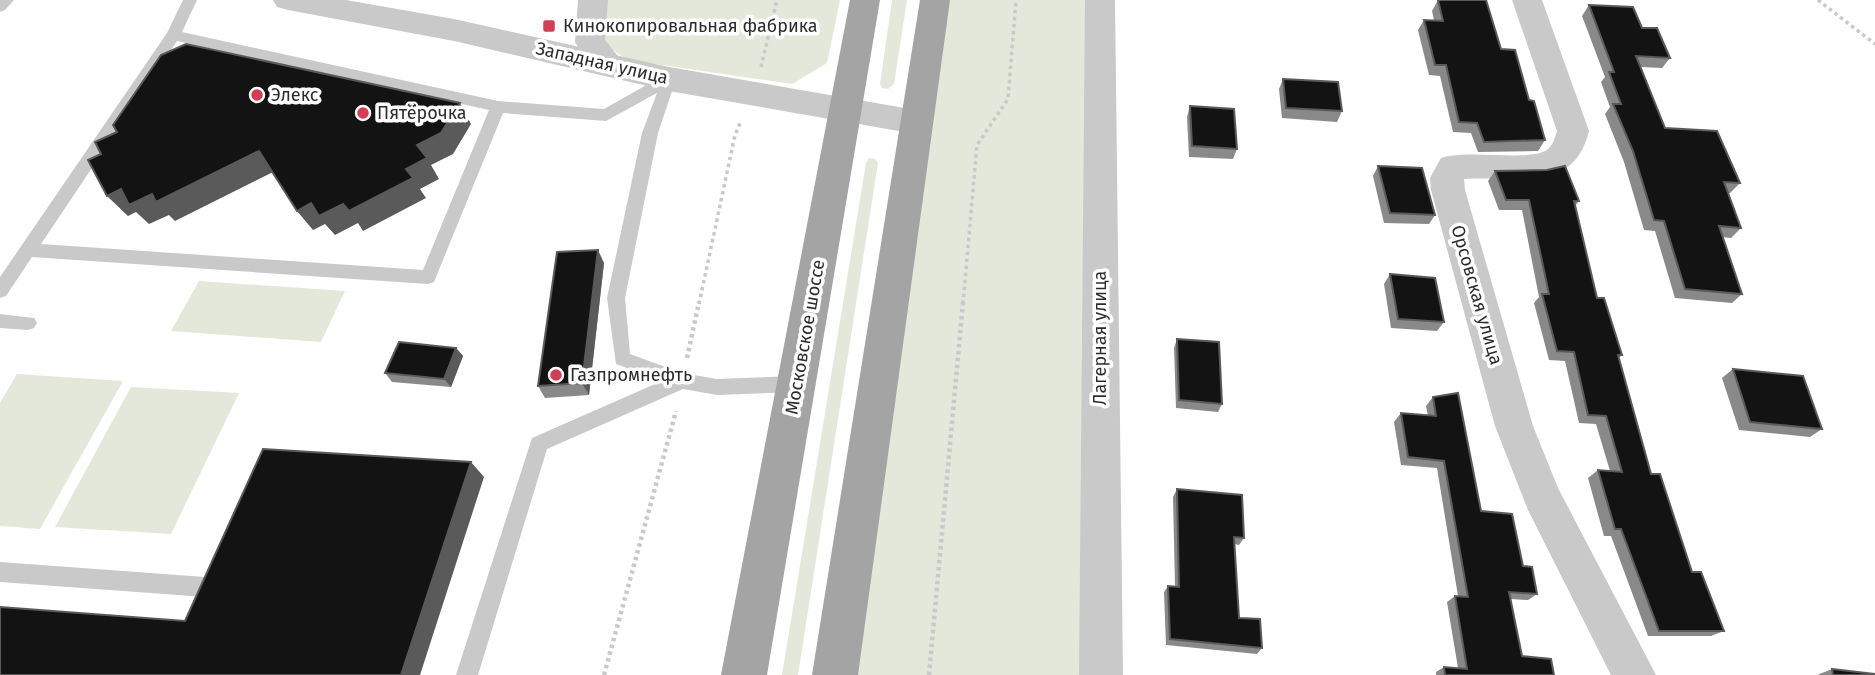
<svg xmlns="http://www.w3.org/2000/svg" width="1875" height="675" font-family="'Fira Sans',sans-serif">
<rect width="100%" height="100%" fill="#fff"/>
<path fill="#e3e8da" d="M605 0H840L827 63 792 84 628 60 604 44Z
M892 0H907L894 84 888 89 882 88 880 84Z
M935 0H1100L1101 675H852Z
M869 158 875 159 878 163 798 675H782L866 163Z
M199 281 345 291 321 342 171 331Z
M17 374 123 381 40 529 0 526V403Z
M131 387 239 393 171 534 55 527Z"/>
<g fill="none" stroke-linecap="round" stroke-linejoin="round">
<path stroke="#c9c9c9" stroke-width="3.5" stroke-dasharray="3.5 3.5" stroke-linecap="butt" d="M1818 0 1875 44
M761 67 777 0
M699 304 735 135 741 121
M963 304 977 145 1008 99 1016 0"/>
<path stroke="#c9c9c9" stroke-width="4.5" stroke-dasharray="3.5 3.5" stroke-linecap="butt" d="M687 358 699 302
M604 675 676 411
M929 675 963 302"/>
<path fill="#c9c9c9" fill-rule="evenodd" d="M0 0H14L5 10 0 12Z
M183 0H197L182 32 498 101 604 109 664 75 669 74 676 79 658 133 625 298 630 354 682 373 717 379 797 376 803 378 806 384 803 390 797 392 717 395 683 389 547 449 478 675H456L532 438 662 381 616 364 607 298 642 133 657 93 606 121 503 113 436 277 434 282 428 284 32 257 6 296 0 298V277L167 33ZM177 41 489 110 423 270 41 244Z
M0 314 34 318 37 323 34 328 28 330 0 328Z
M0 562 205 577 212 580 215 587 212 594 205 597 0 582Z"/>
<path fill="#c9c9c9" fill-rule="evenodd" d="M578 0H608L605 40 625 65 621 73C599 79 586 60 575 42Z
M1085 0H1115L1123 675H1079Z
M1512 0H1542L1589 131C1573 196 1514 175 1464 179L1465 190 1533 426 1558 488 1656 675H1611L1528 510 1495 426 1431 190 1430 178 1441 158C1469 149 1528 162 1547 150 1553 145 1555 138 1557 131Z"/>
<path fill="#c9c9c9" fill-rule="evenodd" d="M273 0H346L454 19 669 67 916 110 928 113 933 122 928 131 916 134 669 91 454 41 288 10 277 7Z"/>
<path fill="#a4a4a4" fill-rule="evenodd" d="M850 0H880L767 675H721Z
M920 0H950L858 675H812Z"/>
</g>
<path fill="#898989" d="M1438 0H1486L1501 49 1529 100 1545 140 1538 151 1478 152 1471 133 1453 132 1440 76 1429 75 1418 30 1424 20H1434L1432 11Z
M1589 5 1642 28 1670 58 1662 68 1641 67 1665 128 1740 183 1730 193H1728L1741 228 1731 238 1722 237 1742 294 1732 303 1675 298 1655 231 1644 230 1624 162 1605 114 1610 107 1601 82 1605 77 1582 16Z
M1283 79 1342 111 1337 122 1282 118 1279 89Z
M1190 106 1237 149 1233 159 1189 157 1187 117Z
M1378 166 1435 215 1429 224 1384 223 1373 176Z
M1495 171 1579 201 1575 206 1597 298 1622 355 1619 358 1651 474 1692 572 1724 631 1711 636H1648L1611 536H1604L1588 478 1598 470 1610 471 1596 424 1579 423 1565 361 1549 360 1534 303 1539 297 1522 210H1499L1488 181Z
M604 263 589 395 545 398 538 386Z
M1390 274 1444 322 1437 331 1391 328 1384 284Z
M1177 339 1222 404 1218 412 1176 408 1174 348Z
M456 348 463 356 451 387 392 382 385 373Z
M1733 369 1822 429 1810 437 1739 430 1722 378Z
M1433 397 1481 511 1523 566 1537 594 1528 600 1511 599 1522 656 1554 675H1436V672L1444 667 1458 668 1447 602 1455 596H1458L1437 468 1401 465 1394 422 1401 413 1428 416 1426 406Z
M1177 489 1244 538 1239 545 1234 544 1239 618 1262 648 1257 654 1166 645 1164 592 1168 586H1175L1173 497Z
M1832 669 1875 675H1817Z"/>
<path fill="#5a5a5a" d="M460 103 471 124 453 154 431 165 439 179 420 189 426 198 363 231 358 223 335 235 325 224 313 230 297 211 311 203 406 169 417 145Z
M259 151 275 171 175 221 169 215 149 224 136 212 128 216 107 196 121 189 152 194Z
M598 250 604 263 589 395 582 383Z
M456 348 463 356 451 387 444 379Z
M471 462 484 477 420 675H401Z"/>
<path fill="#131313" stroke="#5a5a5a" stroke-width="2" d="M1438 0H1486L1501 49 1515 50 1529 100 1534 101 1545 140 1484 142 1477 123 1459 122 1446 65H1435L1424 20 1443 21Z
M1589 5 1633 7 1642 28H1657L1670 58 1636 56 1665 128 1717 131 1740 183 1724 182 1741 228 1719 226 1742 294 1685 289 1664 221 1654 220 1633 151 1613 104H1621L1609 72H1614Z
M186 44 460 103 441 133 417 145 427 158 406 169 413 178 349 211 343 204 319 216 311 203 297 211 259 151 156 202 152 194 129 205 121 189 107 196 88 160 101 154 95 142 117 132 113 125 161 55Z
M1283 79 1338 82 1342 111 1286 108Z
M1190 106 1234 109 1237 149 1192 146Z
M1378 166 1422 168 1435 215 1390 213Z
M1565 166 1579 201H1574L1597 298H1604L1622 355H1618L1651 474H1660L1692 572H1701L1724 631H1659L1621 529H1615L1598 470 1622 472 1606 416 1588 415 1574 352 1557 351 1542 294H1549L1529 200H1506L1495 171 1547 170Z
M598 250 582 383 538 386 557 252Z
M1390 274 1435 278 1444 322 1398 319Z
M1177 339 1219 342 1222 404 1179 400Z
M399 342 456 348 444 379 385 373Z
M1733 369 1803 376 1822 429 1750 422Z
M1458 393 1481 511 1512 514 1523 566 1532 567 1537 594 1509 592 1522 656 1551 659 1554 675H1445L1444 667 1467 669 1455 596 1468 597 1444 461 1408 457 1401 413 1436 416 1433 397Z
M263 449 471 462 401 675H0V607L185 621Z
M1177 489 1242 495 1244 538 1234 537 1239 618 1260 619 1262 648 1170 639 1168 586 1179 587Z
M1832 669 1875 674V675H1833Z"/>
<g fill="#d23e55" stroke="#fff" stroke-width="2.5">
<rect x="542" y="19" width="14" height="14" rx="3.5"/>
<circle cx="257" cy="95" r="7"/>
<circle cx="363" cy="113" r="7"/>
<circle cx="556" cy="375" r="7"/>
</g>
<g text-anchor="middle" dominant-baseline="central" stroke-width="7" stroke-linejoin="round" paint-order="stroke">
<g font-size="18" fill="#2c2c2c" stroke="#fff" text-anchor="start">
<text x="563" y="26">Кинокопировальная фабрика</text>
<text x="271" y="95">Элекс</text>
<text x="377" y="113">Пятёрочка</text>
<text x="570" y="375">Газпромнефть</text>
</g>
<g font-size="18" fill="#2c2c2c" stroke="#fff">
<text transform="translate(602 63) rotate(13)">Западная улица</text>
<text transform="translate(1477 295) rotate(74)">Орсовская улица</text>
<text transform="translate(805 337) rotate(-80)">Московское шоссе</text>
<text transform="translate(1100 338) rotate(-90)">Лагерная улица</text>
</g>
</g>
</svg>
